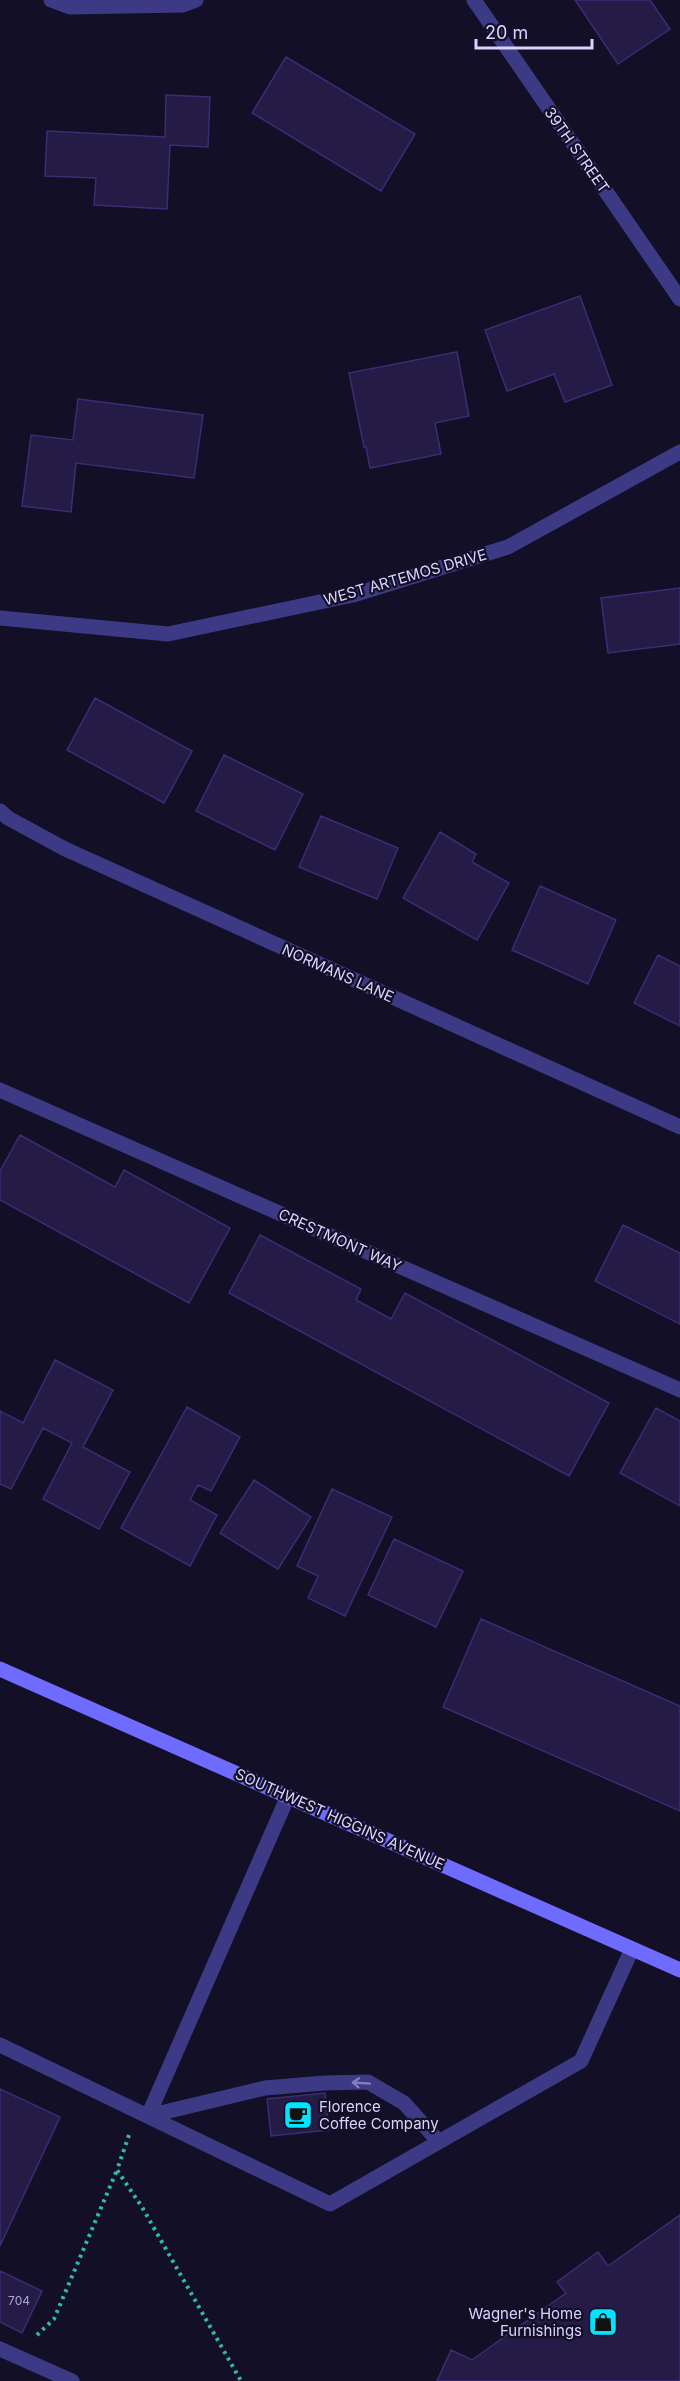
<svg xmlns="http://www.w3.org/2000/svg" width="680" height="2381" font-family="Inter,sans-serif">
<rect width="100%" height="100%" fill="#130f26"/>
<path fill="#241b47" stroke="#3b2d73" stroke-width="1.5" d="M575 0H650L670 29 618 64Z
M286 57 415 134 381 191 252 113Z
M166 95 210 97 208 147 170 145 167 209 94 205 96 178 45 176 47 131 165 137Z
M580 296 612 385 565 402 554 374 507 391 485 330Z
M457 352 469 416 435 423 441 454 370 468 366 447H364L349 373Z
M78 399 203 415 194 478 76 463 71 512 22 506 31 435 73 440Z
M680 588V644L608 653 601 598Z
M95 698 192 751 164 803 67 750Z
M224 755 303 794 275 850 196 811Z
M321 816 398 848 377 899 299 867Z
M440 832 476 854 472 862 509 883 477 940 403 898Z
M540 886 616 920 588 984 512 950Z
M658 955 680 966V1026L634 1003Z
M20 1135 115 1187 124 1170 230 1228 189 1303 0 1200V1171Z
M623 1225 680 1253V1324L595 1281Z
M260 1235 361 1289 356 1300 391 1319 405 1293 609 1403 569 1476 229 1293Z
M55 1360 113 1390 83 1447 130 1472 99 1529 43 1499 72 1443 43 1428 11 1489 0 1484V1411L23 1423Z
M187 1407 240 1437 211 1491 198 1485 190 1500 217 1515 190 1566 121 1528Z
M656 1408 680 1421V1506L620 1473Z
M254 1480 311 1517 278 1569 220 1533Z
M332 1489 392 1517 345 1616 308 1598 318 1576 297 1566Z
M394 1539 463 1571 436 1627 368 1595Z
M481 1619 680 1706V1811L443 1707Z
M0 2089 60 2117 0 2246Z
M325 2093 329 2130 271 2136 267 2099Z
M680 2215V2381H437L451 2350 472 2360 566 2293 557 2282 598 2252 608 2266Z
M0 2271 42 2291 22 2333 0 2322Z"/>
<g fill="none" stroke-linecap="round" stroke-linejoin="round">
<path stroke="#2fb8b0" stroke-width="4" stroke-dasharray="3 4.5" stroke-linecap="butt" d="M129 2135 117 2170 142 2207 241 2381
M37 2335 54 2319 117 2170"/>
<path stroke="#3d3a85" stroke-width="15" d="M0 2045 330 2204 581 2061 632 1949
M148 2116 288 1796
M148 2116 265 2088 324 2083 368 2082 404 2103 439 2142
M0 2349 72 2381"/>
<path stroke="#3d3a85" stroke-width="15" d="M51 0 70 7 183 5 196 0
M474 0 680 299
M0 618 168 634 353 595 508 547 680 452
M0 811 8 818 65 849 680 1127
M0 1090 680 1390"/>
<path stroke="#6f6bff" stroke-width="15" d="M0 1669 680 1970"/>
</g>
<defs><path id="oneway-shaft" d="M-6 0H5M1.5-3L5.5 0L1.5 3" fill="none" stroke-width="1.6" stroke-linecap="round" stroke-linejoin="round" transform="scale(1.5)"/></defs>
<use stroke="#837fbc" href="#oneway-shaft" transform="translate(361 2083) rotate(-176)"/>
<defs>
<g id="cafe-square" transform="scale(1.5)"><rect x="-9" y="-9" width="18" height="18" rx="4" fill="#00e5ff" stroke="#130f26"/><path d="M-5.5-4.5H6V0H3Q3 3.5 0 3.5H-2.5Q-5.5 3.5-5.5 0ZM3-3.2v2h1.7v-2ZM-6 4.5H4V6H-6Z" fill="#111"/></g>
<g id="shop-square" transform="scale(1.5)"><rect x="-9" y="-9" width="18" height="18" rx="4" fill="#00e5ff" stroke="#130f26"/><path d="M-5-2.5h2.3a2.7 3.5 0 0 1 5.4 0H5L5.5 6h-11ZM-1.5-2.5h3a1.5 2.3 0 0 0-3 0Z" fill="#111"/></g>
</defs>
<g fill-rule="evenodd">
<use href="#cafe-square" x="298" y="2115"/>
<use href="#shop-square" x="603" y="2322"/>
</g>
<g text-anchor="middle" dominant-baseline="central" stroke-width="4.5" stroke-linejoin="round" paint-order="stroke">
<g font-size="12" fill="#aca6d1">
<text x="19" y="2300">704</text>
</g>
<g font-size="15" fill="#d9d4ff" stroke="#130f26">
<text transform="translate(577 150) rotate(55)">39TH STREET</text>
<text transform="translate(405 577) rotate(-16)">WEST ARTEMOS DRIVE</text>
<text transform="translate(338 973) rotate(24)">NORMANS LANE</text>
<text transform="translate(340 1240) rotate(24)">CRESTMONT WAY</text>
<text transform="translate(340 1819) rotate(24)">SOUTHWEST HIGGINS AVENUE</text>
</g>
<g font-size="15" fill="#d9d4ff" stroke="#130f26" text-anchor="start">
<text x="319" y="2106">Florence<tspan x="319" dy="17">Coffee Company</tspan></text>
<text x="582" y="2313" text-anchor="end">Wagner's Home<tspan x="582" dy="17">Furnishings</tspan></text>
</g>
</g>
<path d="M476 39v9h116v-9" fill="none" stroke="#d9d4ff" stroke-width="3"/>
<text x="485" y="39" font-size="18" fill="#d9d4ff" stroke="#130f26" stroke-width="4.5" paint-order="stroke">20 m</text>
</svg>
